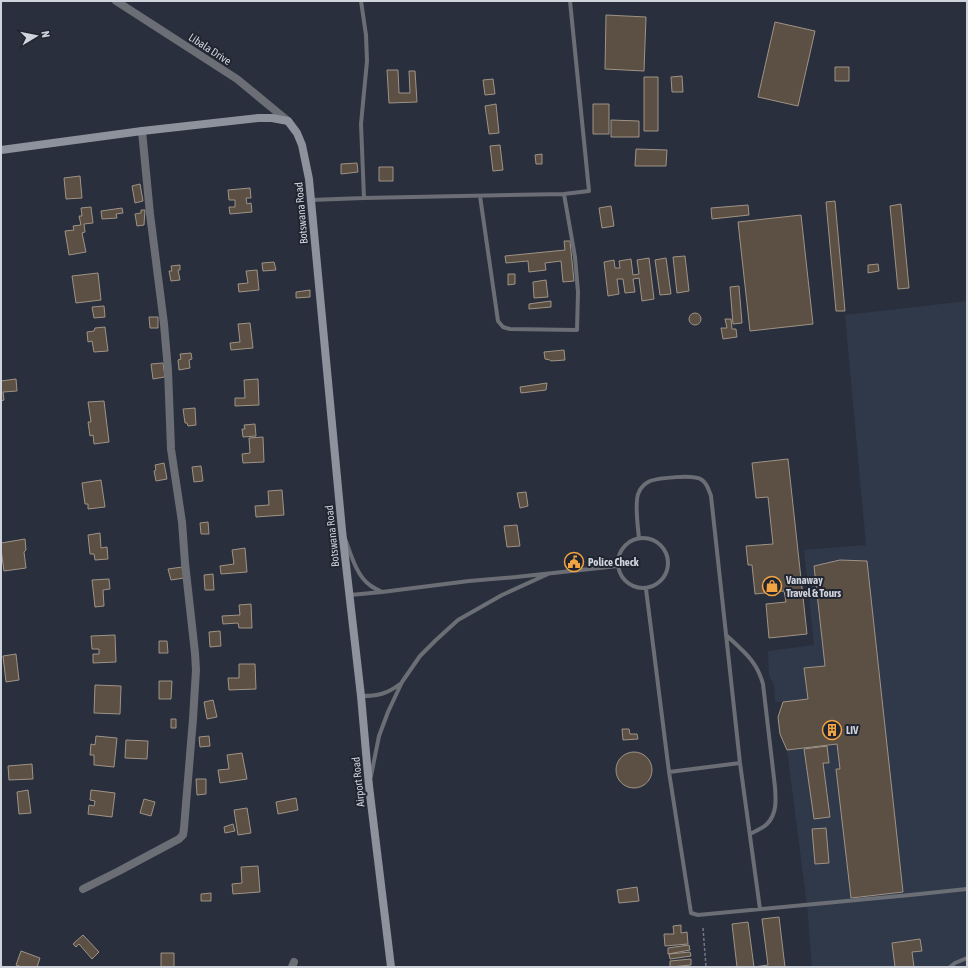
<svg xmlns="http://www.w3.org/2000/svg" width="968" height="968" font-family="'Asap Condensed',sans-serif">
<rect width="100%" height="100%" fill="#292f3c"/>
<path fill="#30394a" d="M967 301V967H812L807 905 787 750 780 734 778 726V717L783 702H775L774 684 769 676 768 651 814 645 804 550 866 545 845 315Z"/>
<path fill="#5c5045" stroke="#9f9386" d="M606 15 646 17 644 71 605 69Z
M775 22 815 31 798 106 758 97Z
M835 67H849V81H835Z
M387 70H398L399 93H410L409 71H415L417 102 389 103Z
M682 76 683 92H672L671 77Z
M644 77H658V131H644Z
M493 79 495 94 485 95 483 80Z
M496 104 499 133 489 134 485 106Z
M593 104H609V134H593Z
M611 120 639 121V137H611Z
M500 145 503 170 493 171 490 146Z
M636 149 667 150 666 166H635Z
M542 154V164H536L535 155Z
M357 163 358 172 341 174V164Z
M379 167H393V181H379Z
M80 176 82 198 66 199 64 178Z
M140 184 143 201 135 203 132 186Z
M250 188 251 198H246L247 204 251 203 252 212 230 214 229 207H235V200H229L228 190Z
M835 201 845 311H836L826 202Z
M901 204 909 288 898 289 890 206Z
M748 205 749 215 712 219 711 208Z
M611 206 614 226 602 228 599 208Z
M91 207 93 223 84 224 85 232 82 233 86 252 69 255 65 231 74 230 73 226 81 225 79 216H82L81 208Z
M122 208 123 213 116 214 117 218 102 219 101 211Z
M141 210H145L144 225 137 226 135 214 141 213Z
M801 215 813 324 750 331 738 222Z
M564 241H570L574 281 563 282 561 261 545 263 546 270 529 272 528 261 506 263 505 256 565 250Z
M685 256 689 291 677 293 673 257Z
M649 258 654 299 642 301 639 278 633 279 635 292 625 293 623 279H617L619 294 608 296 604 262 614 260 615 268H620L619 261 631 259 633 275 639 274 637 260Z
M666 258 671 294 660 295 655 260Z
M274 262 276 270 263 271 262 263Z
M878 264 879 271 868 273V265Z
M180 265V270H178L180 280 171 281 169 271H172L171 266Z
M257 270 259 290 239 292 238 284 248 283 246 271Z
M98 273 101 300 76 303 72 276Z
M508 274H515V284L508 285Z
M546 280 548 297 534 298 533 282Z
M739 286 742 323 733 324 730 287Z
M310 290V297L296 298V292Z
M551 301V307L529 309V304Z
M104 306 105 317 94 318 92 307Z
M689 319a6 6 0 1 1 12 0a6 6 0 1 1-12 0Z
M149 317H158V328H150Z
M725 319H731L732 329H736L737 337 723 339 721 328H727Z
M250 323 253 348 231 350 230 343 240 342 238 324Z
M105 327 108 351 94 352 92 341 88 342 87 332 94 331 95 328Z
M564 350 565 360 551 361 550 360 545 359 544 352Z
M191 353 192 359 189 360 190 368 179 370 178 360 181 359 180 354Z
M163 363 165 377 153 379 151 364Z
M16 379 17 391 3 392 4 400 1 401V381Z
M258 379 259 405 235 406V398H245L244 380Z
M547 383 546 390 521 393 520 387Z
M104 401 109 442 94 444 93 435 90 436 88 422H91L88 402Z
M195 408 196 425 188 426 187 423H185L183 409Z
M255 424 256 436 243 437 242 429H245L244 425Z
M263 437 264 462 243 463 242 454 250 453 249 438Z
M788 459 807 634 769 638 766 604 786 602 784 591 755 594 752 565H748L746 546 773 544 768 497 756 498 752 463Z
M164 463 167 479 156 481 154 471 156 470 155 465Z
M201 466 203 481 194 482 192 467Z
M101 480 105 507 88 509V504H85L82 483Z
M282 490 284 515 256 517 255 506 269 505 268 491Z
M526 492 528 506 520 508 517 493Z
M208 522 209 534H201L200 523Z
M517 525 520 546 507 547 504 526Z
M100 533 101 548 107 547 108 559 95 560 94 554H90L88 535Z
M25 539 26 550 24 552 26 568 4 571 1 549V543Z
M245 548 247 572 221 574 220 566 234 564 232 550Z
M840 560 867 561 903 892 851 898 836 769H840L837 744 787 750 780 734 778 717 783 702 808 699 804 668 825 666 814 566Z
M182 567 184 578 171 580 168 569Z
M213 574 214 590H205L204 575Z
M109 579 110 589 103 590 104 606 95 607 92 580Z
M251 604 252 628H239L238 623 223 624 222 616 240 615 239 605Z
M220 631 221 646 210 647 209 632Z
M115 635 116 662 93 663V654H99V649H92L91 636Z
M159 641H167L168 653H159Z
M16 654 19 680 6 682 3 656Z
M239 664H255L256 689 229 690 228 678H239Z
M159 681H172L171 699H159Z
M95 685 121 686 120 714 94 713Z
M213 700 217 717 207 719 204 702Z
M171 719H176V728H171Z
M622 729H629L630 734H637L638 739 623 740Z
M96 736 117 738 114 767 94 765V755H90L91 744 95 745Z
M209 736 210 746 200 747 199 737Z
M126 740 148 741 147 759 125 758Z
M827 746 829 763H823L830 817 814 819 804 749Z
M616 770a18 18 0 1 1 36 0a18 18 0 1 1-36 0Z
M242 753 247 779 220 783 218 770 229 769 227 755Z
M32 764 33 779 9 780 8 766Z
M196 779H206V794L197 795Z
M28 790 31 813 19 814 17 792Z
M91 790 115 793 112 817 88 814 89 805 94 806 95 801 90 800Z
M296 798 298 810 278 814 276 802Z
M144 799 155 802 151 816 140 813Z
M247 808 251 833 238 835 234 810Z
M233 824 235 831 225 833 224 827Z
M826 828 829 863 815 864 812 829Z
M258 866 260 892 233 894 232 884 242 883 241 867Z
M637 887 639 901 619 903 617 890Z
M211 893V901H201V894Z
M779 917 785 967H754L768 965 762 919Z
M748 922 754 967H737L732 924Z
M681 925V933L687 932 688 944 665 946 664 934H674L673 926Z
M83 935 99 952 92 959 79 944 76 947 73 944Z
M920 939 922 951 912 952 914 967H895L892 943Z
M689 945 690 950 668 954V948Z
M21 951 40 958 37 967H22L16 965Z
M690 952 691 956 670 959 669 954Z
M161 953H174V967H161Z
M691 959V965L670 967V961Z"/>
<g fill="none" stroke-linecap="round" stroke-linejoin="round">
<path stroke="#747984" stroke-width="1.5" stroke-dasharray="3 2" stroke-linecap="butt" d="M703 928 706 967"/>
<path stroke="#6b6e75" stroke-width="4" d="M361 1 366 35 367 61 361 124 364 198
M480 196 498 321 503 327 510 329 577 330 578 292 575 257 564 194 589 191 570 1
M311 200 364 198 564 194
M618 563a25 25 0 1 1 50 0a25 25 0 1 1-50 0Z
M639 538C638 528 634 500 639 492 641 487 646 483 650 481 658 478 695 474 702 480 707 483 709 490 711 496L740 763 760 909
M346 541C351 555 357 577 371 586 374 588 378 590 382 592
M646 589 669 772 691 913 698 915 910 895 967 889
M350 595 382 592 469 581 516 577 618 566
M726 635C743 651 757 661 763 684L775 787C776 800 777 814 767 824 763 828 756 831 750 834
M361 696C378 696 387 694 400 684
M669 772 740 763
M371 776 379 736 388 712 402 682 420 656 436 640 458 620 502 595 548 574
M950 967 955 963 967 958"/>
<path stroke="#6b6e75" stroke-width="8" d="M116 1 237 79 288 121
M83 889 119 871 179 839 183 835 184 828 193 719 196 670 195 653 185 563 182 522 171 449 168 370 164 324 150 214 142 131
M292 967 294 962"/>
<path stroke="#8d929c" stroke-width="8" d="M1 150 142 131 258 118H272L288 121 297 133 302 145 309 179 342 530 361 696 369 786 391 967"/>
</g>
<defs>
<g id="civic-ring" transform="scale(1)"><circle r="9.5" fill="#202531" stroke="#f3a442" stroke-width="1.5"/><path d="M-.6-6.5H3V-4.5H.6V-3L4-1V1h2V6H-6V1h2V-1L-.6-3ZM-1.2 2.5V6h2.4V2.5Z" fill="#f3a442"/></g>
<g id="shop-ring" transform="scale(1)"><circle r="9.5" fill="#202531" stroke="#f3a442" stroke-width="1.5"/><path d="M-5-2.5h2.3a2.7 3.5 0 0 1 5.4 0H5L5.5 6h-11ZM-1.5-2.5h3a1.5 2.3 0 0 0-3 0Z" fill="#f3a442"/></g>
<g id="building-ring" transform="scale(1)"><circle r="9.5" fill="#202531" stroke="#f3a442" stroke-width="1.5"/><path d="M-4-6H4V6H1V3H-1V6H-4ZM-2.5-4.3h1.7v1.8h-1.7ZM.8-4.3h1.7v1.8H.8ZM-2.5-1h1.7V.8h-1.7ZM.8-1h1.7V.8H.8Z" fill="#f3a442"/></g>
</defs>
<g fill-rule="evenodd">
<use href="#civic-ring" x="574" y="562"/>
<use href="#shop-ring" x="772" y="586"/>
<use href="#building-ring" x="832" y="730"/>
</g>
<g text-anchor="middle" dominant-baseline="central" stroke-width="4" stroke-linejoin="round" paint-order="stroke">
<g font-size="11" fill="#cfd3db" stroke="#202531">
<text transform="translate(210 49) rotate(33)">Libala Drive</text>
<text transform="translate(301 213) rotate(-95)">Botswana Road</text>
<text transform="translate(332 536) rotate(-96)">Botswana Road</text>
<text transform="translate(358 782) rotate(-96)">Airport Road</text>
</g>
<g font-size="11" font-weight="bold" fill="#cfd3db" stroke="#202531" text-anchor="start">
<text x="588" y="562">Police Check</text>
<text x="786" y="580">Vanaway<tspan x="786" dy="13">Travel &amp; Tours</tspan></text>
<text x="846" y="730">LIV</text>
</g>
</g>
<rect width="968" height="968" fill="none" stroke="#cfd3db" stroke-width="4"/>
<g transform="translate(36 36) rotate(80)" stroke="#202531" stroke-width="3" paint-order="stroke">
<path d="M0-3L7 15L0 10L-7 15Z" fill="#cfd3db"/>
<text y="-6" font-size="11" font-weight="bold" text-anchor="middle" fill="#cfd3db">N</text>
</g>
</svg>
